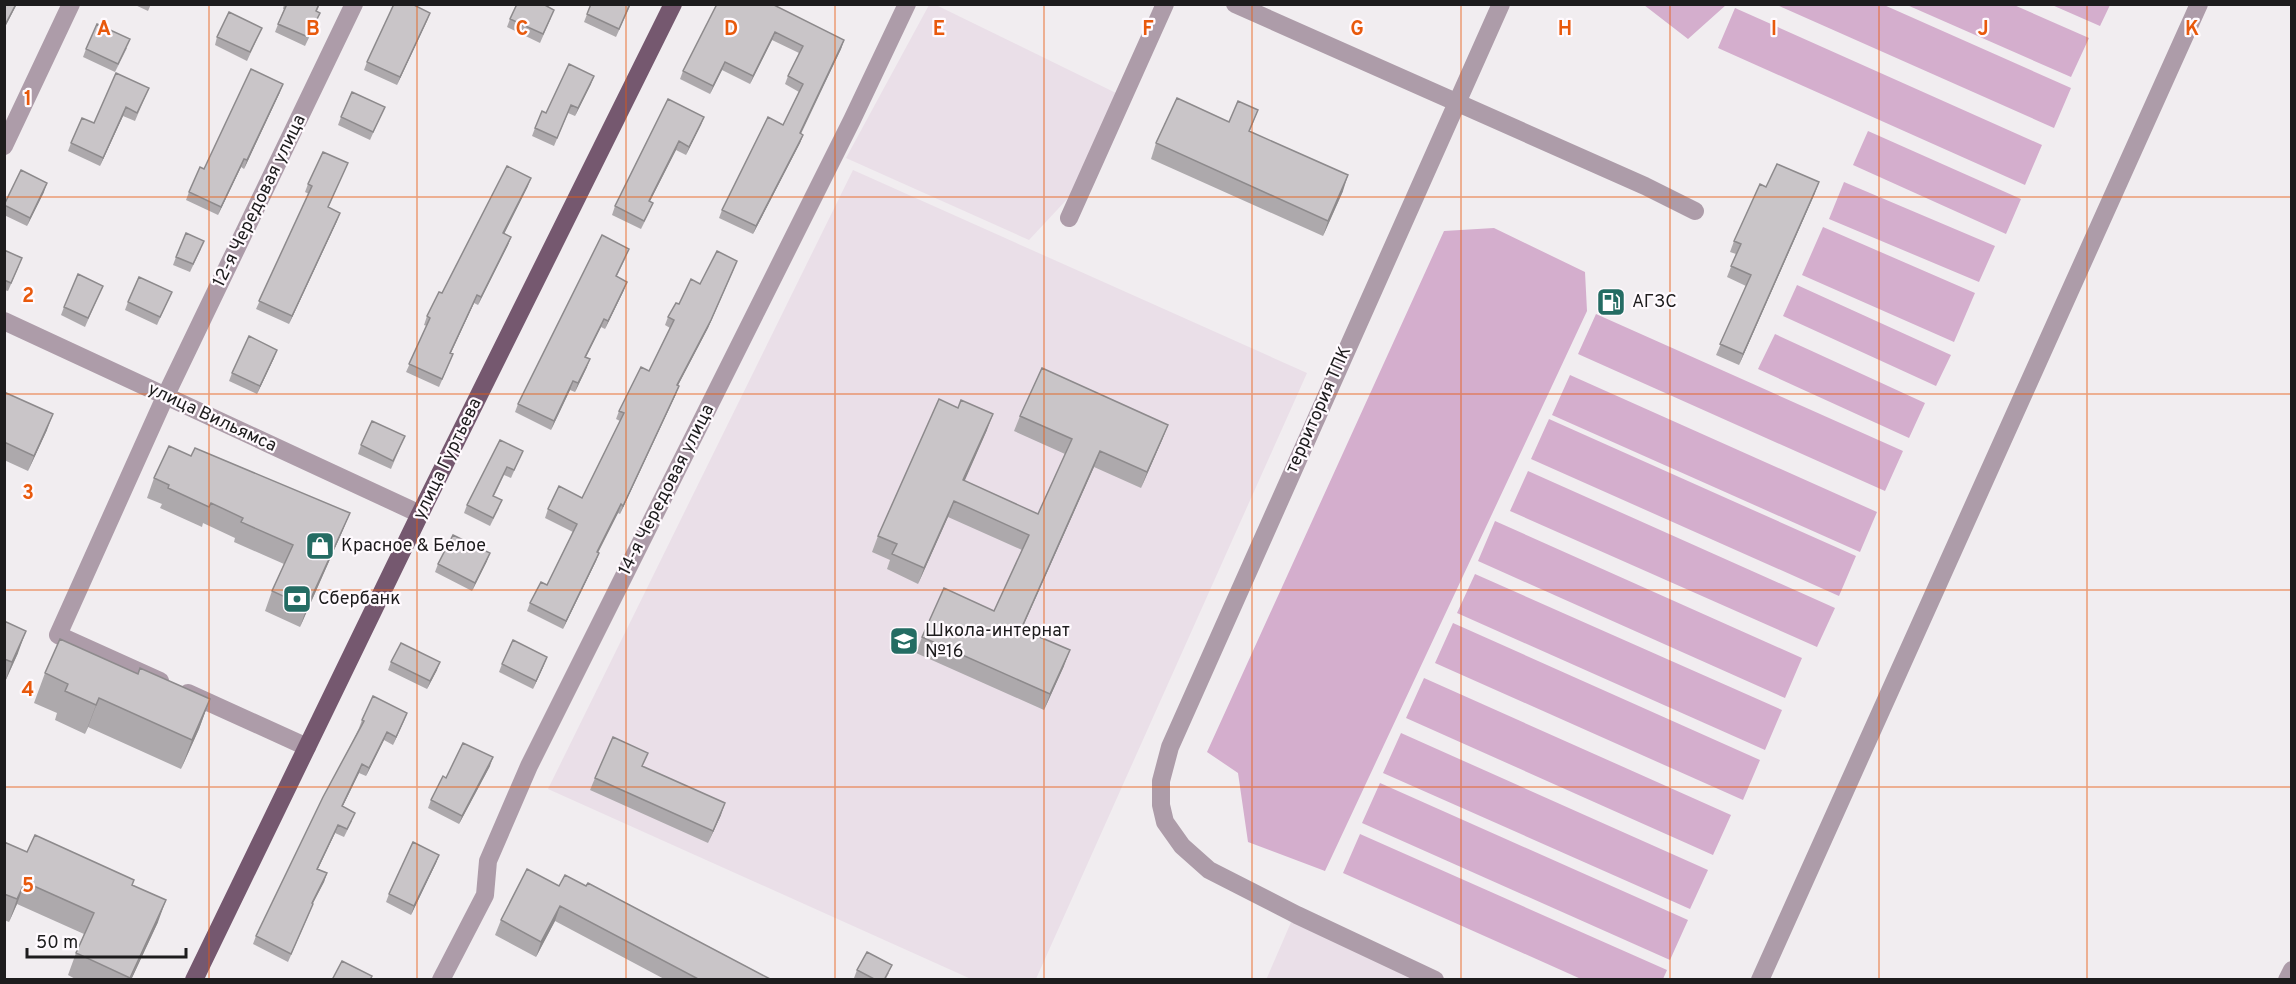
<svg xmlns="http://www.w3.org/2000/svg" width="2296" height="984" font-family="Overpass,sans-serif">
<rect width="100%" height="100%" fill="#f1edf0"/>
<path fill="#eadfe8" d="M929 5H936L1116 93 1071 195 1029 240 846 158Z
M853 170 1307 373 1036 979H971L548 789Z
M1292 920 1420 980H1266Z"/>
<path fill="#d4aecd" d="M1644 5H1726L1688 39Z
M1777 5H1884L2071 88 2054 128Z
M1907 5H2014L2089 38 2071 77Z
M2052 5 2110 4V5L2100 26Z
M1735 8 2042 145 2025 185 1718 48Z
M1868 131 2021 199 2006 234 1853 165Z
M1844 182 1995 246 1979 282 1829 219Z
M1823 227 1975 293 1954 342 1802 275Z
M1494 228 1585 272 1587 311 1325 871 1248 842 1238 773 1207 752 1444 231Z
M1797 285 1951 355 1936 386 1783 316Z
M1596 314 1903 451 1885 491 1578 354Z
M1775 334 1925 403 1909 438 1758 369Z
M1570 375 1877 512 1860 552 1552 415Z
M1549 419 1856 556 1839 596 1531 459Z
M1528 471 1835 608 1817 647 1510 511Z
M1495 521 1802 658 1785 698 1478 561Z
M1475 574 1782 710 1765 750 1457 613Z
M1453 623 1760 760 1743 800 1435 663Z
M1424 678 1731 815 1713 855 1406 718Z
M1401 733 1708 870 1690 909 1383 773Z
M1380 783 1688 920 1670 960 1362 823Z
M1360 834 1667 970 1663 979H1581L1343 873Z"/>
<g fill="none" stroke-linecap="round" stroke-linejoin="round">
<path stroke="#ad9ca9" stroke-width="18" d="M1235 4 1645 186 1695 211
M4 146 71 4
M1069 218 1165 4
M4 321 420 514
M160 681 58 635 165 397 354 4
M188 693 307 747
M441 980 485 895 488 861 529 766 852 120 907 4
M1435 980 1297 915 1209 870 1182 846 1165 822 1161 805V781L1170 747 1501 4
M1760 980 2199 4
M2287 980 2292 970"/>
<path stroke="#75586f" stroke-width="18" d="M194 980 420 514 673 4"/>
</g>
<path fill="#ada9ac" d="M133 4H151L148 11Z
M284 4H320L317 11V21L305 46 275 32 284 9H283Z
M591 4H631L616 37 584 22Z
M773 5 844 40 841 49 801 134 803 135 800 143 753 234 719 218 722 210 783 125 799 92 785 84 788 76 799 53 772 40 750 84 722 70 710 94 680 79 683 71Z
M430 13 397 85 364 70 367 62Z
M551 18 540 43 507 27 510 19Z
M262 28 247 61 215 45 217 37Z
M127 48 115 72 83 57 86 49Z
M591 84 575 116 568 113 554 146 532 136 535 128 546 113Z
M149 88 135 121 123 116 100 166 68 151 71 143 94 123Z
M280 92 244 169 241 167 218 215 186 200 189 192 204 169Z
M668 99 704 117 686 155 676 150 650 201V211L641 229 612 215 615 206Z
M385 107 370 140 338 125 341 117Z
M1258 110 1250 131 1343 191 1323 236 1151 159 1156 143 1229 122Z
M348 163 328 208 337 221 289 324 256 309 309 194 305 192 308 184Z
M528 186 504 234 511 237 508 245 478 305 474 303 451 353 450 362 439 387 406 372 427 326 424 325 427 316 442 293Z
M1766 187 1815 193 1739 365 1716 355 1746 286 1727 277 1736 254 1730 252 1734 241Z
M44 192 27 226 4 215V204Z
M201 249 190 272 173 265 176 257Z
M4 250 19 266 8 291 4 290Z
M626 257 617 276 624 290 605 329 601 327 586 357 587 367 575 392 570 390 551 430 515 412 518 404Z
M734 269 708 328 678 385 679 386 676 394 620 514 618 513 598 553H599L596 561 563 629 527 611 530 603 547 585 573 532 545 518 548 509 582 498 620 421 616 419 619 411 649 371 670 328 665 325 668 317 679 304 700 284Z
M103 286 85 327 61 315 64 307Z
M172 292 157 325 125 310 128 302Z
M274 358 257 394 229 381 232 373Z
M4 392 47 430 28 471 4 460Z
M958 408 987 430 964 481 1038 514 1065 454 1014 431 1020 416 1168 425 1162 440 1141 488 1094 467 1022 629 1064 666 1044 710 916 653 922 637 994 611 1022 550 948 517 918 584 887 569 890 560 872 552 878 536Z
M405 436 391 469 358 454 361 445Z
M523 451 511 478 504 475 494 496 499 508 490 526 464 513 467 505Z
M191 456 350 513 342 532 300 627 265 611 272 591 284 564 234 542 235 538 203 523 202 527 160 508 162 504 147 498 154 478Z
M487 561 472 591 435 572 438 564Z
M4 621 18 653 4 684Z
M391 662 437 670 427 689 388 670Z
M502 664 544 665 533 689 499 672Z
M45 673 138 674 210 699 199 729 181 769 88 727 85 734 55 720 57 713 34 703Z
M407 713 393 745 384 740 366 776 359 773 342 807 352 821 344 837 335 833 318 869 327 873 324 882 312 904 310 912 288 962 253 944 256 936 359 728 362 720Z
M490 766 459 824 428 808 431 800 446 778Z
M643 767 721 815 708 843 590 790 595 778Z
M4 842 27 852 132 885 158 922 131 980H77L68 975 76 953 84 934 17 904 9 922 4 920Z
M439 855 436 863 411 915 386 902 389 894Z
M559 886 772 980H666L555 921 536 957 495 935 501 920Z
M857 970 889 973 885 980H857L854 978Z"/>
<path fill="#8d8a8c" d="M16 4H17L4 29V27Z
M430 13 427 21 397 85 400 77Z
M775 32 772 40 750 84 753 76Z
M844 40 841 49 797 141 800 133Z
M725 62 722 70 710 94 713 86Z
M594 76 591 84 575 116 578 108Z
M283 84 280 92 244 169 247 160Z
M126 107 123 116 100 166 103 158Z
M704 117 701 125 686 155 689 147Z
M803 135 800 143 753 234 756 226Z
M679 141 676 150 646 209 649 201Z
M244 159 241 167 218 215 221 207Z
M1348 175 1343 191 1323 236 1328 221Z
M531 178 528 186 500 242 503 233Z
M1819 182 1815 193 1739 365 1743 354Z
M47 183 44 192 27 226 30 218Z
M340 213 337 221 289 324 292 316Z
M511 237 508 245 478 305 481 297Z
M737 261 708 328 674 393 677 385Z
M627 282 624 290 605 329 608 321Z
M477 295 474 303 447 361 450 353Z
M604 319 601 327 582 365 585 357Z
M277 350 274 358 257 394 260 386Z
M590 359 587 367 575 392 578 383Z
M573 381 570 390 551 430 554 421Z
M679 386 676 394 620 514 623 506Z
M53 414 47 430 28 471 34 456Z
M993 414 987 430 958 496 963 480Z
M1168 425 1162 440 1141 488 1147 472Z
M1100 451 1094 467 1015 644 1021 629Z
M954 501 948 517 918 584 924 568Z
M621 504 618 513 594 560 597 552Z
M350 513 342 532 300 627 307 607Z
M490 553 487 561 472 591 475 583Z
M599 553 596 561 563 629 566 621Z
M26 631 18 653 4 684 12 662Z
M1070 650 1064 666 1044 710 1050 694Z
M547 657 544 665 533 689 536 681Z
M440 662 437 670 427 689 430 681Z
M99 698 88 727 85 734 96 705Z
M210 699 199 729 181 769 192 740Z
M407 713 404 721 393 745 396 737Z
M387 732 384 740 366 776 369 768Z
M493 757 490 766 459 824 462 816Z
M362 764 359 773 339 814 342 806Z
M725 803 721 815 708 843 713 831Z
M338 825 335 833 314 877 317 869Z
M439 855 436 863 411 915 414 906Z
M327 873 324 882 309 911 312 903Z
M25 882 17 904 9 922 17 899Z
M166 900 158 922 131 980H130Z
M560 906 555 921 536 957 541 942Z"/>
<path fill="#c9c5c8" stroke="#8d8a8c" stroke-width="1.5" d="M4 4H16L4 27Z
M287 4H319L316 11 320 13 308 37 278 24Z
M394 4H412L430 13 400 77 367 62Z
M517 4H543L554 10 543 34 510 19Z
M591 4H630L619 29 587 14Z
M717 4H772L844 40 800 133 803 135 756 226 722 210 768 117 783 125 803 84 788 76 803 46 775 32 753 76 725 62 713 86 683 71Z
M229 12 262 28 250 52 217 37Z
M97 24 130 39 118 64 86 49Z
M569 64 594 76 578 108 571 105 557 138 535 128 542 111 546 113Z
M251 69 283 84 247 160 244 159 221 207 189 192 200 167 204 169Z
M116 73 149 88 137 113 126 107 103 158 71 143 82 118 94 123Z
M352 92 385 107 373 132 341 117Z
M1177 98 1229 122 1238 101 1258 110 1249 131 1348 175 1328 221 1156 143Z
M668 99 704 117 689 147 679 141 649 201 653 203 644 221 615 206Z
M323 152 348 163 328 207 340 213 292 316 259 301 312 186 308 184Z
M1777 164 1819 182 1743 354 1720 344 1751 275 1731 266 1741 244 1734 241 1760 184 1766 187Z
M507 166 531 178 503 233 511 237 481 297 477 295 450 353 453 354 442 379 409 364 430 318 427 316 439 292 442 293Z
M21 170 47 183 30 218 4 205Z
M186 233 204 241 193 264 176 257Z
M602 235 629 249 616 276 627 282 608 321 604 319 585 357 590 359 578 383 573 381 554 421 518 404Z
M4 250 22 258 11 283 4 280Z
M717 251 737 261 711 320 677 385 679 386 623 506 621 504 597 552 599 553 566 621 530 603 541 582 547 585 577 524 548 509 559 486 582 498 624 413 619 411 641 367 649 371 674 320 668 317 676 303 679 304 691 279 700 284Z
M78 274 103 286 88 318 64 307Z
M139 277 172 292 160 317 128 302Z
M249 336 277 350 260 386 232 373Z
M1042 368 1168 425 1147 472 1100 451 1021 629 1070 650 1050 694 922 637 944 588 994 611 1029 535 954 501 924 568 892 554 897 544 878 536 939 399 958 408 961 400 993 414 963 480 1038 514 1072 439 1020 416Z
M4 392 53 414 34 456 4 442Z
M372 421 405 436 393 461 361 445Z
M500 440 523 451 514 470 507 467 493 496 502 500 493 518 467 505Z
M169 446 191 456 195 448 350 513 307 607 272 591 293 545 241 522 243 518 211 503 209 507 168 488 169 485 154 478Z
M453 535 490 553 475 583 438 564Z
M4 621 26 631 12 662 4 659Z
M60 639 138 674 140 668 210 699 192 740 99 698 96 705 65 691 68 684 45 673Z
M513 640 547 657 536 681 502 664Z
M401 643 440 662 430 681 391 662Z
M373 696 407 713 396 737 387 732 369 768 362 764 342 806 355 813 347 829 338 825 317 869 327 873 312 903 313 904 291 954 256 936 323 797 364 721 362 720Z
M613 737 648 753 642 766 725 803 713 831 595 778Z
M463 743 493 757 462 816 431 800 443 776 446 778Z
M35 835 134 880 132 885 166 900 130 978 76 953 94 913 25 882 17 899 4 894V842L27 852Z
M413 842 439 855 414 906 389 894Z
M527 869 559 886 565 875 586 886 588 883 772 980H700L560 906 541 942 501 920Z
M867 952 892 965 884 980H876L857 970Z
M342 961 372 976 370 980H332Z"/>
<path fill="none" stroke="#e8590c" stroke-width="1.5" stroke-opacity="0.55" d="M209 4V980M417 4V980M626 4V980M835 4V980M1044 4V980M1252 4V980M1461 4V980M1670 4V980M1879 4V980M2087 4V980M4 197H2292M4 394H2292M4 590H2292M4 787H2292"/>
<defs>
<g id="fuel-square" transform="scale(1.5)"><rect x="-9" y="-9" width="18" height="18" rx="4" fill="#246c63" stroke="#fffafe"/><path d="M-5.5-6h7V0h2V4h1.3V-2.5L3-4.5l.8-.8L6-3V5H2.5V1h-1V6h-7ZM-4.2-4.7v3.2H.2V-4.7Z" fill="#fff"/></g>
<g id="shop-square" transform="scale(1.5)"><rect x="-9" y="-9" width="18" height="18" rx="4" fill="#246c63" stroke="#fffafe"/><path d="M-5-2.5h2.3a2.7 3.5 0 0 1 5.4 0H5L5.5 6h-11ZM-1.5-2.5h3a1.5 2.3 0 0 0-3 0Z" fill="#fff"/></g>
<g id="bank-square" transform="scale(1.5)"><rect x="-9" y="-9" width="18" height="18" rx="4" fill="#246c63" stroke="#fffafe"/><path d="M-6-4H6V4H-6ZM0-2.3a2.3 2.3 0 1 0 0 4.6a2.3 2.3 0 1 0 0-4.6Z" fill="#fff"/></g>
<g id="school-square" transform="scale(1.5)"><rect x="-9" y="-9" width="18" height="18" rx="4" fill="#246c63" stroke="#fffafe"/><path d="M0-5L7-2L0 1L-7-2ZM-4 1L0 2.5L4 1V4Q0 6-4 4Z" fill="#fff"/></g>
</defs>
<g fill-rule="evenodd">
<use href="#fuel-square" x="1611" y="302"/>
<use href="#shop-square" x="320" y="546"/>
<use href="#bank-square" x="297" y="599"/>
<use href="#school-square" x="904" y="641"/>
</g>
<g text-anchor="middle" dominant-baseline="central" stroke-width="4.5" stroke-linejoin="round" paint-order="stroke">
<g font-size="18" fill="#1d1c1d" stroke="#fffafe">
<text transform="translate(260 201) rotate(-64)">12-я Чередовая улица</text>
<text transform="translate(1319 410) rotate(-66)">территория ТПК</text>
<text transform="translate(212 418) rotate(25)">улица Вильямса</text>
<text transform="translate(448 459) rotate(-64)">улица Гуртьева</text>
<text transform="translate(667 490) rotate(-63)">14-я Чередовая улица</text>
</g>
<g font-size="18" fill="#1d1c1d" stroke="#fffafe" text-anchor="start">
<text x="1632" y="302">АГЗС</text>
<text x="341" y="546">Красное &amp; Белое</text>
<text x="318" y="599">Сбербанк</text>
<text x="925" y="631">Школа-интернат<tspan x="925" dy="21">№16</tspan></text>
</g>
</g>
<g font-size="20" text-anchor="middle" font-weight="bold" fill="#e8590c" stroke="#fffafe" stroke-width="4.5" stroke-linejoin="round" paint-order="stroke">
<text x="104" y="35">A</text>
<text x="313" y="35">B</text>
<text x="522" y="35">C</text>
<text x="731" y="35">D</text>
<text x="939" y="35">E</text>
<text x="1148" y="35">F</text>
<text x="1357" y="35">G</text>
<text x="1565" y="35">H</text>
<text x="1774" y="35">I</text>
<text x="1983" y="35">J</text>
<text x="2192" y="35">K</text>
<text x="28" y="105">1</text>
<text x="28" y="302">2</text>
<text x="28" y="499">3</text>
<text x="28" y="696">4</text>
<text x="28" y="892">5</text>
</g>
<rect width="2296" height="984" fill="none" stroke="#1d1c1d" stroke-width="12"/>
<path d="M27 948v9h159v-9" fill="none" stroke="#1d1c1d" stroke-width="3"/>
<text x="36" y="948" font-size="18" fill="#1d1c1d" stroke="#fffafe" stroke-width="4.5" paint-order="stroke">50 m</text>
</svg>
